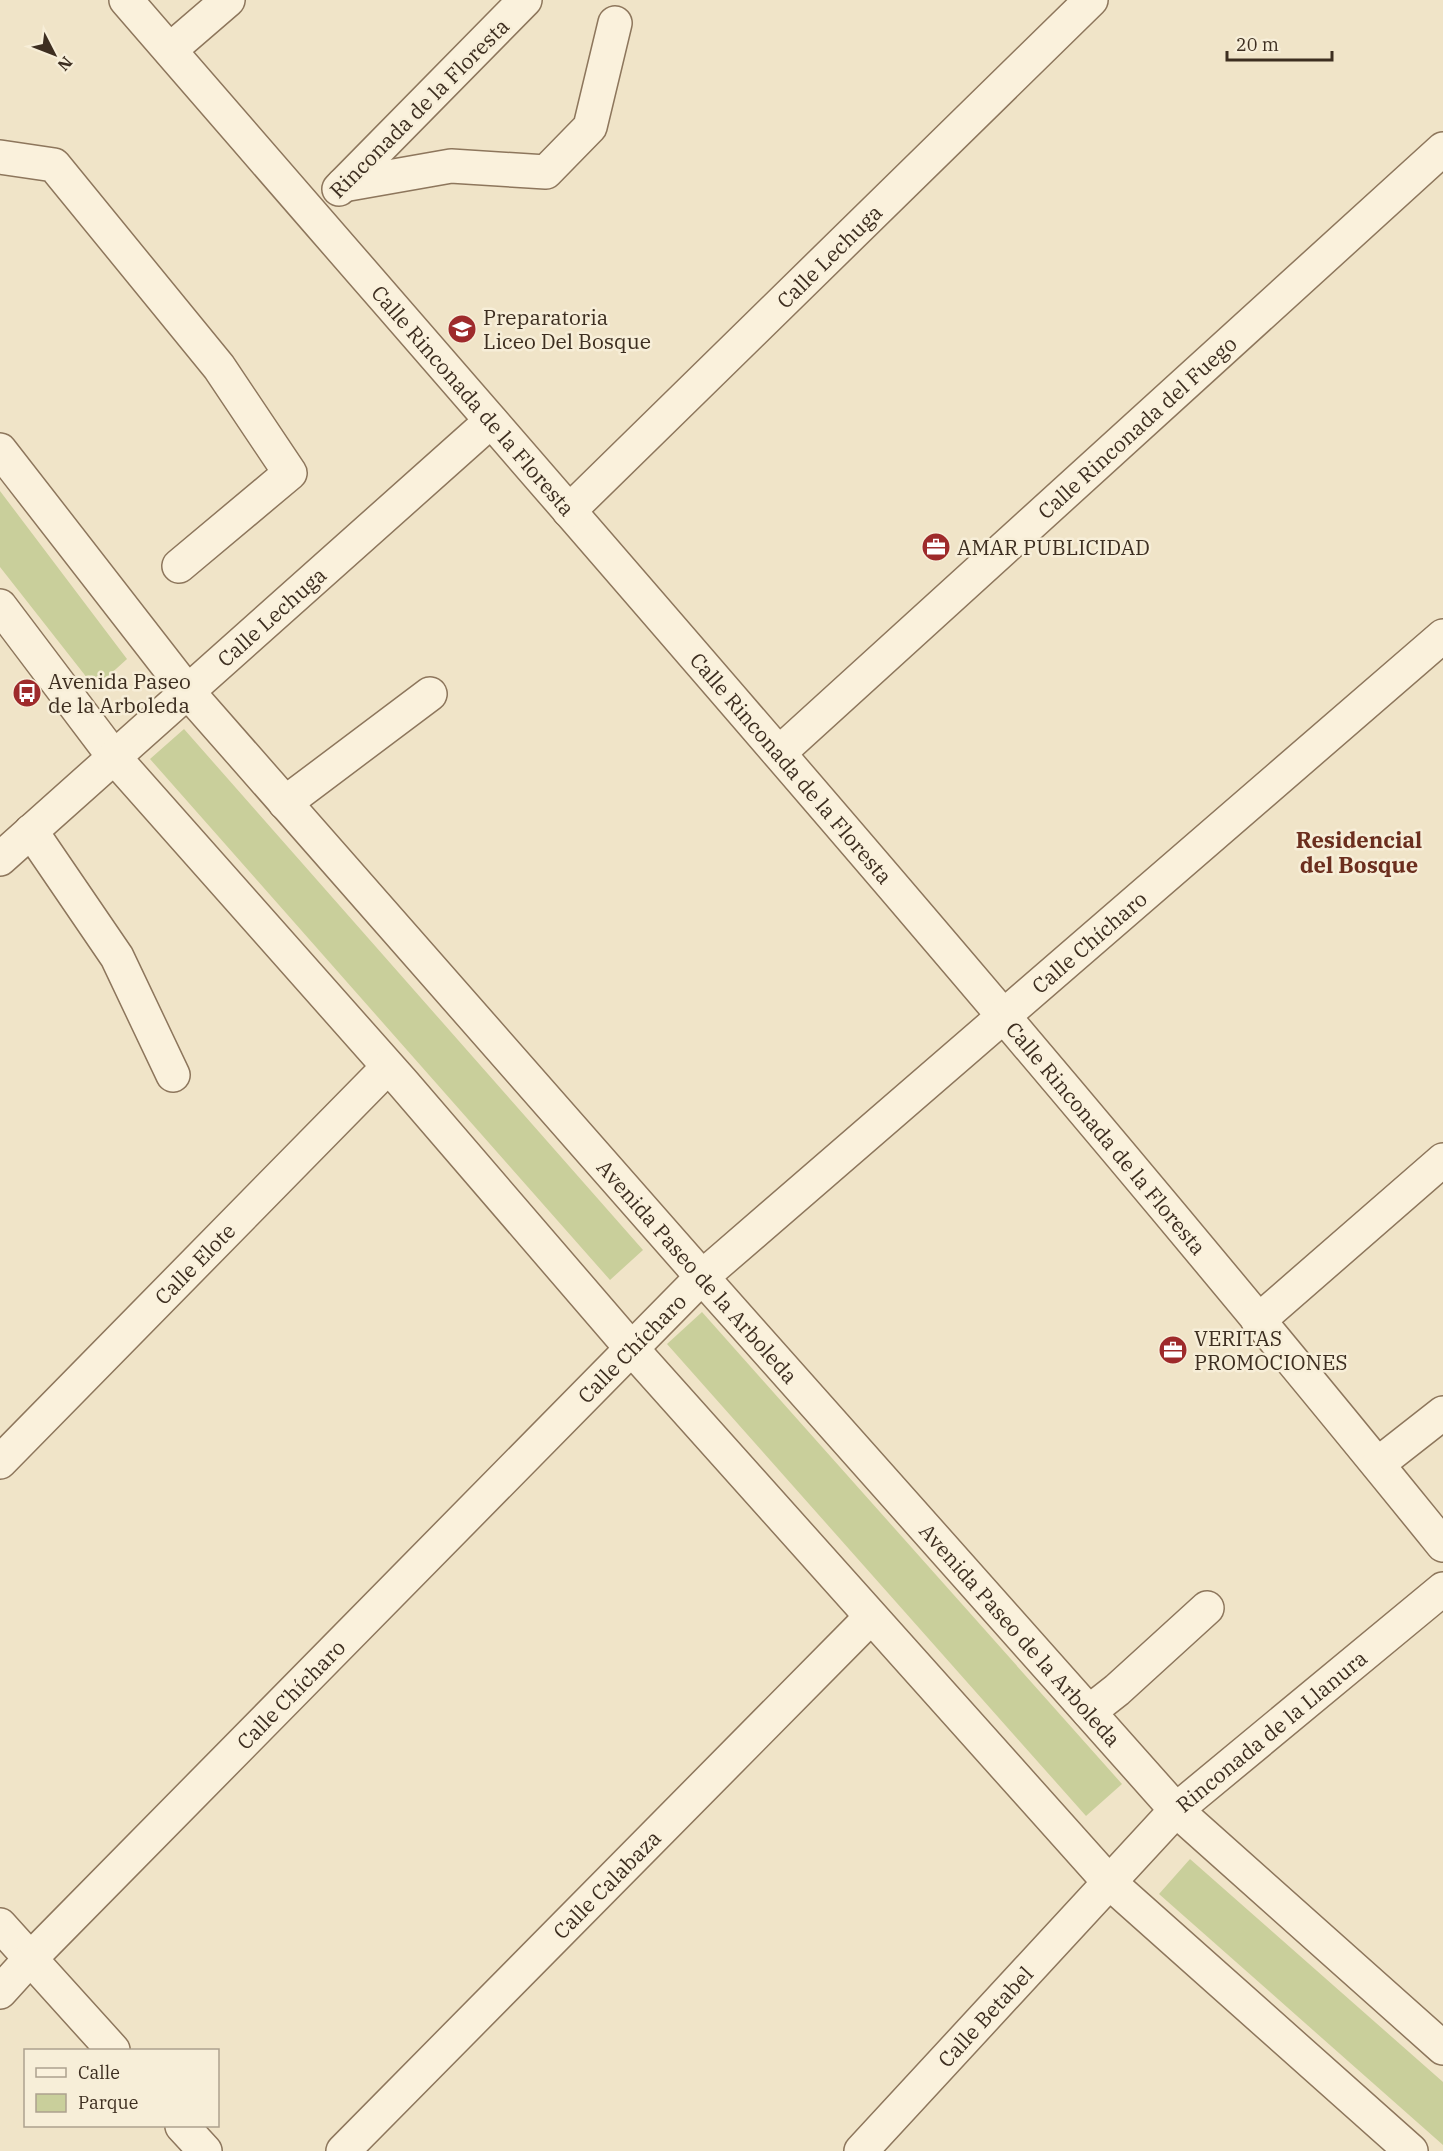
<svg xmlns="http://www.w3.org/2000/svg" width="1443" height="2151" font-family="'IBM Plex Serif',serif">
<rect width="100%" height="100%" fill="#f0e4c8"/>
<path fill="#c9cf9b" d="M0 491 127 659 95 688 0 567Z
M184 729 643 1250 610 1280 150 759Z
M702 1312 1122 1784 1086 1816 667 1344Z
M1190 1859 1443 2082V2145L1159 1894Z"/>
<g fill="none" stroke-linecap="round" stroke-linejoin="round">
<g stroke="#8d765c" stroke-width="36">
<g id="minor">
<path id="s1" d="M126 0C569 512 1017 1019 1443 1545"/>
<path d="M170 50 228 0"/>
<path d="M0 157 54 165 219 367 290 473 179 566"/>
<path d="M343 185 451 166 546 172 590 127 615 23"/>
<path d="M339 189 525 0"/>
<path id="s2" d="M0 450 188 692 702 1277 1176 1810 1443 2048"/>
<path id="s3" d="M569 511 1091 0"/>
<path d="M0 606 114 757 403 1083 632 1349 1109 1882 1411 2151"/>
<path id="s4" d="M779 753 1443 149"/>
<path d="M285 803 430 694"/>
<path d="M31 831 117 957 173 1075"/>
<path id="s5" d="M0 859 491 421"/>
<path d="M1258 1321 1443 1160"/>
<path id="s6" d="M0 1462 388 1067"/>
<path d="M1378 1464 1443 1413"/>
<path d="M1089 1712 1117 1690 1207 1608"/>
<path d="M0 1925 113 2050"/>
<path id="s7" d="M0 1992 30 1959 702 1277 1443 636"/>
<path d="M182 2126 205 2151"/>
<path id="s8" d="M343 2151 871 1617"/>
<path id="s9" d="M861 2151 1176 1810 1443 1589"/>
</g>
</g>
<use href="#minor" stroke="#faf1dc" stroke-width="33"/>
</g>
<defs>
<g id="university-disc" transform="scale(1.5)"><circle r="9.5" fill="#9e2a2b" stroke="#f7eed8"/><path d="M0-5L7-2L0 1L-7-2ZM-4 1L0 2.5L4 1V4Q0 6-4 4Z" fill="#fff"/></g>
<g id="office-disc" transform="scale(1.5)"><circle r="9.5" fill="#9e2a2b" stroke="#f7eed8"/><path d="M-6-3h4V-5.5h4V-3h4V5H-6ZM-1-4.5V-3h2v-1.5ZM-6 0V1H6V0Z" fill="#fff"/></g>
<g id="bus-disc" transform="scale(1.5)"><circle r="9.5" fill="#9e2a2b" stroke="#f7eed8"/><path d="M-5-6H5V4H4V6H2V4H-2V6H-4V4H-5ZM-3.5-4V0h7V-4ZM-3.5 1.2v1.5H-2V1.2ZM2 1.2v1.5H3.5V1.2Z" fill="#fff"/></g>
</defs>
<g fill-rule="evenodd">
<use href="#university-disc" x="462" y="329"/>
<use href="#office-disc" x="936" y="547"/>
<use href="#bus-disc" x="27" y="693"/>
<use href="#office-disc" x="1173" y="1350"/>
</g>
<g text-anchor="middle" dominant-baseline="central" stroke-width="5" stroke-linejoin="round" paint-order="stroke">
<g font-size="21" fill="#3d2e20" stroke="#f7eed8">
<text transform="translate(419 108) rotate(-45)">Rinconada de la Floresta</text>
<text stroke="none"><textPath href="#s3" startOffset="364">Calle Lechuga</textPath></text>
<text stroke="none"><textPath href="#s1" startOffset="530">Calle Rinconada de la Floresta</textPath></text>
<text stroke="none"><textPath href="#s4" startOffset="484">Calle Rinconada del Fuego</textPath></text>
<text stroke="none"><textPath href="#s5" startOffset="364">Calle Lechuga</textPath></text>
<text stroke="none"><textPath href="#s1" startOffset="1016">Calle Rinconada de la Floresta</textPath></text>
<text stroke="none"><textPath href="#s7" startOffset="1514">Calle Chícharo</textPath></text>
<text stroke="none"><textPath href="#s1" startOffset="1502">Calle Rinconada de la Floresta</textPath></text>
<text stroke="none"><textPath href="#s6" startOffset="278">Calle Elote</textPath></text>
<text stroke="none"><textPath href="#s2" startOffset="1078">Avenida Paseo de la Arboleda</textPath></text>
<text stroke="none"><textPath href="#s7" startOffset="902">Calle Chícharo</textPath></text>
<text stroke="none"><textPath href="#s2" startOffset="1564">Avenida Paseo de la Arboleda</textPath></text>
<text stroke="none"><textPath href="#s7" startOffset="416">Calle Chícharo</textPath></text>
<text stroke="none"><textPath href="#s9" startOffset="588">Rinconada de la Llanura</textPath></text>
<text stroke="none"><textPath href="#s8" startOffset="375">Calle Calabaza</textPath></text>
<text stroke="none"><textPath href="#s9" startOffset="183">Calle Betabel</textPath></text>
</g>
<g font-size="21" fill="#3d2e20" stroke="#f7eed8" text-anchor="start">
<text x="483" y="317">Preparatoria<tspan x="483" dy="24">Liceo Del Bosque</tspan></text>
<text x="957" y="547">AMAR PUBLICIDAD</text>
<text x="48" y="681">Avenida Paseo<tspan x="48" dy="24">de la Arboleda</tspan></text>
<text x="1194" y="1338">VERITAS<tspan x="1194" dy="24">PROMOCIONES</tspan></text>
</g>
<g font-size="22" font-weight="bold" fill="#6b2e1e" stroke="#f7eed8">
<text x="1359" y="839">Residencial<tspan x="1359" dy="25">del Bosque</tspan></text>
</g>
</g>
<rect x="24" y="2049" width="195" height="78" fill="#f7eed8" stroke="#ada18e" stroke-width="1.5"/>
<rect x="36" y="2068" width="30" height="9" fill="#faf1dc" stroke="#ada18e" stroke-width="1.5"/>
<text x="78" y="2079" font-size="18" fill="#3d2e20">Calle</text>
<rect x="36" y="2094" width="30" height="18" fill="#c9cf9b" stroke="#ada18e" stroke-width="1.5"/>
<text x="78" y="2109" font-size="18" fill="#3d2e20">Parque</text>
<g transform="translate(54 54) rotate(132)" stroke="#f7eed8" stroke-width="4.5" paint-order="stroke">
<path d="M0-4.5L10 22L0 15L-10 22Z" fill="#3d2e20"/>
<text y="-9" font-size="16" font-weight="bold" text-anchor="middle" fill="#3d2e20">N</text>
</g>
<path d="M1227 51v9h105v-9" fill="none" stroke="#3d2e20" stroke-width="3"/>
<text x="1236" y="51" font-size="18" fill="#3d2e20" stroke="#f7eed8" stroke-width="4.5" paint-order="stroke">20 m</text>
</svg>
